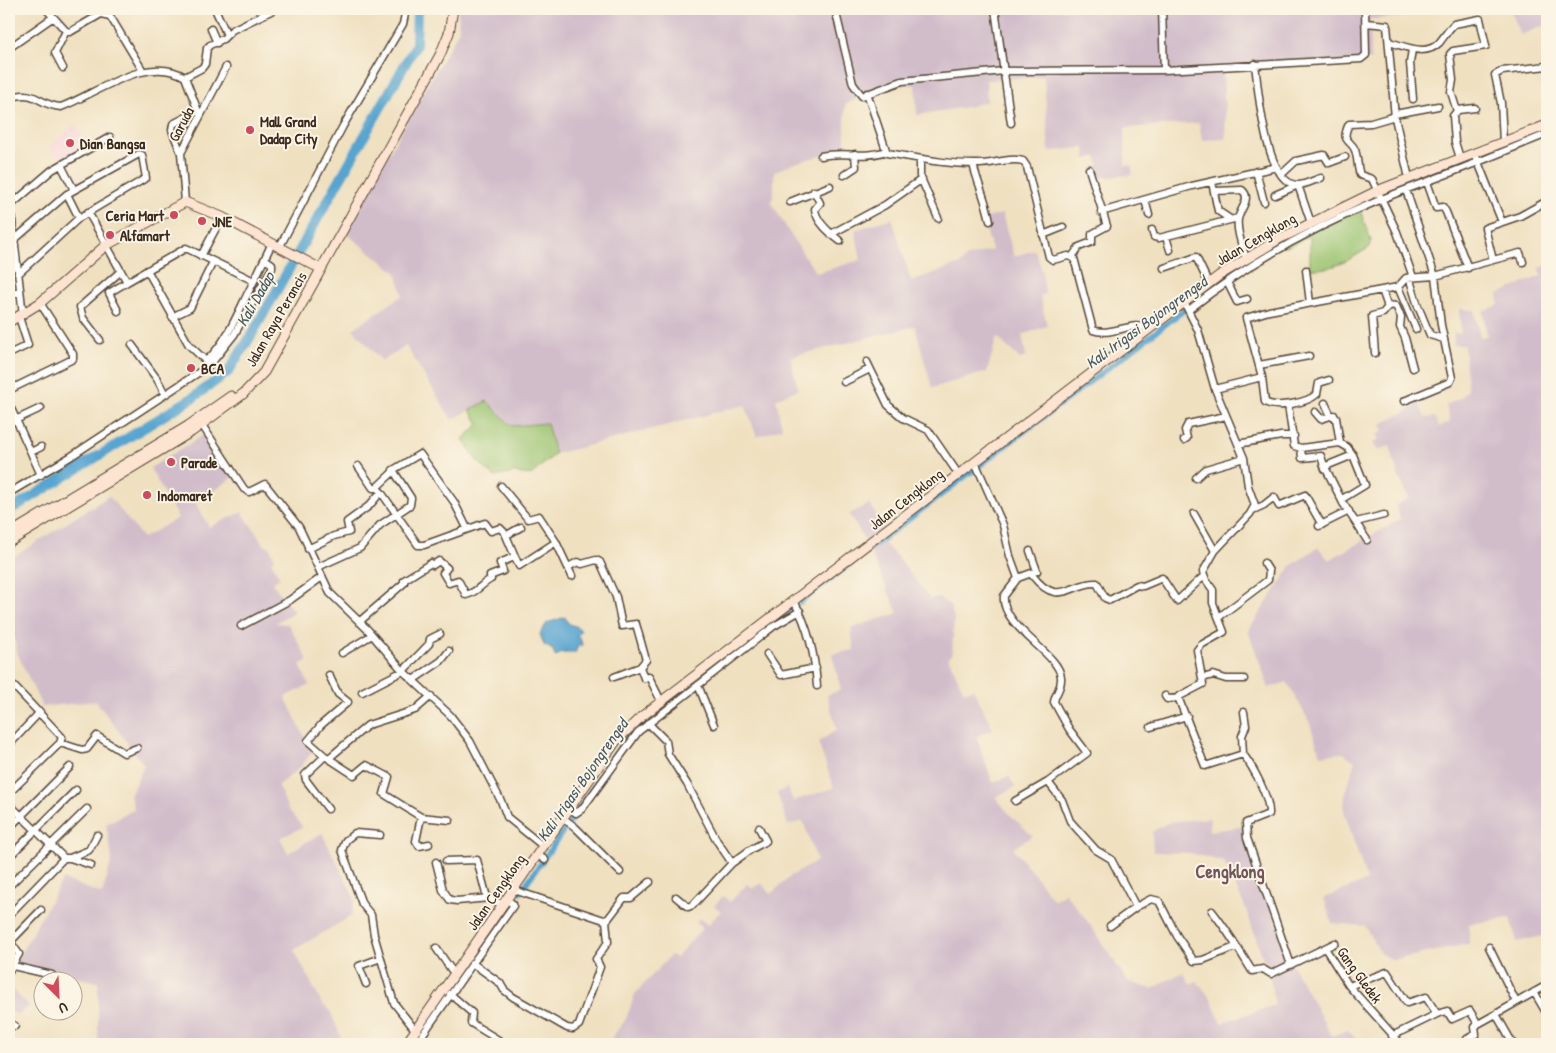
<svg xmlns="http://www.w3.org/2000/svg" width="1556" height="1053" font-family="'Patrick Hand',sans-serif">
<rect width="100%" height="100%" fill="#fcf5e5"/>
<filter id="ink" filterUnits="userSpaceOnUse"><feTurbulence type="fractalNoise" baseFrequency=".02" numOctaves="2"/><feDisplacementMap in="SourceGraphic" scale="10" xChannelSelector="R" yChannelSelector="G"/><feConvolveMatrix kernelMatrix="1 2 1 2 8 2 1 2 1" color-interpolation-filters="sRGB"/></filter>
<filter id="wash" filterUnits="userSpaceOnUse"><feTurbulence type="fractalNoise" baseFrequency=".0096" numOctaves="4" result="noise"/><feDisplacementMap in="SourceGraphic" scale="20" xChannelSelector="R" yChannelSelector="G"/><feGaussianBlur stdDeviation="1.12" result="paint"/><feColorMatrix in="noise" values="0 0 0 0 0 0 0 0 0 0 0 0 0 0 0 0 0 1.4 0 .05"/><feComposite in="paint" operator="in"/></filter>
<g filter="url(#wash)">
<rect width="100%" height="100%" fill="#efe0c0"/>
<path fill="#f6cfd8" d="M75 125 89 146 62 162 49 146Z"/>
<path fill="#d1bdca" d="M458 9 947 10 1406 9V17L1370 19 1371 59 1223 72 1226 139 1202 140 1199 123 1125 128V165L1132 166V175L1093 178 1091 168 1099 165 1096 156 1086 159 1085 147 1049 152 1044 77 986 80 987 101 972 106 917 115 915 85H899L867 93 845 105V148L792 164 774 172V194L771 202 792 237 816 273 861 260 855 230 892 218 911 281 960 264 967 257 992 250 983 219 1002 214 1014 256 1035 250 1042 271 1045 294 1040 296 1047 326 1022 335 1026 357 1020 359 997 337 987 372 932 388 915 326 790 357 798 389 776 399 782 428 757 437 745 405 555 454 547 423 513 426 487 401 452 420 406 346 382 361 353 329 403 295 396 272 344 232 459 30Z
M1510 9H1547V24L1521 35Z
M1547 264V935L1517 942 1510 918 1469 924V944L1393 960 1380 953 1365 926 1332 923 1324 898 1367 881 1344 811 1345 795 1355 761 1343 753 1320 755 1309 721 1287 682 1269 688 1248 631 1291 566 1318 547 1329 560 1400 519 1396 505 1409 498 1398 475 1390 446 1377 450 1373 443 1379 439 1377 435 1384 431 1381 424 1413 408 1417 398 1425 418 1435 417 1439 427 1450 422 1446 405 1460 398 1468 390 1464 345H1454V333L1460 334 1461 330 1459 309 1474 310 1480 337 1487 336 1483 311 1499 305 1498 294 1541 276 1539 269Z
M205 434 233 477 196 504 209 527 242 512 265 546H269L275 559 271 561 280 578 272 583 294 612 275 623 288 624 308 660 300 665 309 685 285 697 312 752 300 768 278 785 288 809 303 827 280 838 288 853 322 833 355 899 351 916 294 950 322 1004 330 1011 344 1044H98V982L43 971 15 963 63 879 102 894 112 859 106 824 134 809 130 795 144 765 96 701 42 707 18 655 13 634 9 629V560L109 496 143 538 178 518 150 468Z
M870 504 883 527 876 535 898 558 930 599 937 597 950 605 954 619 952 655 948 657 964 692 973 689 993 729 976 737 993 783 1009 776 1015 787 995 797 1013 818 1033 836 1013 848 1054 900 1065 893 1083 915 1128 982 1152 989 1183 972 1190 984 1197 981 1211 999 1221 1023 1275 1005 1269 975 1245 907 1224 862 1190 853 1153 852 1152 832 1169 822 1210 818 1209 831 1247 826 1256 865 1290 961 1332 1036 1348 1030 1360 1044H611L610 1040 626 1019 635 994 671 955 676 958 702 929 696 922 699 918 708 925 721 911 714 906 723 896 730 902 747 884 753 888 761 883 771 894 791 876 817 861 803 821 788 825 777 793 788 788 793 801 834 788 818 742 837 730 827 695 841 690 832 654 854 650 851 628 898 613 866 542 849 514Z
M9 986 29 1006 19 1014 9 1011Z"/>
<path fill="#9ac36f" stroke="#6a7646" d="M1358 204 1371 241 1370 247C1349 260 1332 272 1307 268L1310 264V236L1285 248 1282 241Z
M487 401 512 426 547 423 555 454 531 475 515 473 495 477 477 461 463 439 479 424 470 410Z"/>
<path fill="#57a4d0" stroke="#496777" d="M565 617 568 623 579 628 581 632 576 637H580L582 645 578 646 575 653H561L555 657 553 650 544 645 540 634 547 623Z"/>
<g fill="none" stroke-linecap="round" stroke-linejoin="round">
<path stroke="#57a4d0" stroke-width="5.5" d="M1348 211 1391 192 1547 130
M800 602 1204 295
M721 662 793 607
M586 799 633 727
M545 857 578 810
M520 892 543 860
M464 968 480 948
M432 1016 462 972"/>
<path stroke="#57a4d0" stroke-width="10" d="M9 511 194 397 228 372 251 336 416 45 417 9"/>
</g>
</g>
<g filter="url(#ink)">
<g fill="none" stroke-linecap="round" stroke-linejoin="round">
<g stroke="#564536" stroke-width="9">
<path id="street" d="M46 9 66 31 70 32 101 14 110 16 143 71
M215 9 227 35
M835 9 853 84 862 96 902 81 1004 71 1164 70 1361 59 1366 55 1365 9
M995 9 1011 123
M1162 9 1164 70
M1366 23 1387 25 1395 118 1409 178
M211 29 217 43
M1389 42C1405 46 1425 57 1439 43 1444 37 1448 30 1454 24L1480 19 1486 46 1453 51 1450 54 1453 80 1451 92 1457 111
M9 48 52 18
M1412 49 1410 63 1413 99
M1255 64C1258 87 1265 186 1298 185 1305 185 1314 180 1321 178
M63 68 55 53 66 31
M185 77 202 68 205 64 207 48 210 45 223 39 232 30 275 9
M867 93 887 153C917 158 949 165 980 164 994 164 1009 157 1023 161L1027 167 1049 257 1053 260 1068 256 1074 258 1093 330C1110 337 1132 321 1149 328
M9 98C37 88 38 106 61 107 96 94 148 53 185 77L198 111 173 124 172 130 181 153
M1395 114 1438 106
M1395 116 1371 123 1349 124C1340 143 1351 139 1355 150 1358 158 1357 167 1360 175L1372 179 1397 232 1413 277
M1503 142 1501 103 1495 75 1502 71 1547 66
M139 154 142 155 146 178 79 218 67 194Z
M821 156C843 151 866 159 886 151
M1460 158 1455 142 1453 116 1458 110 1475 108
M920 160V176L938 218
M973 164C978 185 986 199 990 221
M61 165 74 190
M1256 171 1264 202
M1282 174 1296 161 1324 155 1329 163 1345 157
M844 175 856 167 855 154
M1212 182 1218 211 1230 219
M1427 182 1436 208 1443 207 1446 212 1468 268
M814 191 820 203 815 209C816 222 831 234 840 241
M1214 191 1242 190C1252 198 1240 209 1238 219 1236 232 1243 247 1246 259
M9 194 23 315
M1275 195 1298 185 1311 223
M1145 200 1149 215
M185 202 181 153 226 67
M790 202 830 186
M11 205 52 170 110 137
M88 212 127 282 186 248 254 281 272 243
M1101 212 1192 186 1277 167
M1502 222 1478 162 1547 134
M1152 230 1154 237 1159 238 1238 218
M831 234 885 205 922 179
M1043 235 1063 227
M1166 237 1170 250
M14 240 67 194
M279 248 343 126 403 24 406 9
M201 256 222 217
M1072 257 1079 247 1092 242V234L1107 226 1089 169
M1493 260 1520 253 1523 262
M9 268 17 266
M1164 268 1196 257 1209 284
M147 270 189 345 210 365
M1306 270 1310 303
M18 274 79 218
M1409 277 1418 306 1430 335 1444 339
M1227 282 1237 302 1247 299
M1398 287 1416 329
M9 294 20 292
M1184 302 1198 330 1215 389 1244 458 1248 486 1255 505 1250 514 1215 551 1203 572 1206 580 1213 590V603L1224 632 1201 645 1197 650 1203 684 1178 697 1205 766 1243 754C1253 767 1270 798 1269 814L1246 823 1247 838 1291 965
M1387 305 1396 306 1401 317 1400 327 1405 338 1413 368
M1190 309C1247 264 1314 227 1382 199 1414 186 1446 175 1478 162L1475 153
M118 311 109 293 127 282
M172 317 190 308 213 262
M100 340 83 318 80 307 121 271
M132 345 157 379 165 394
M1375 353 1372 316 1383 313 1388 307 1382 290
M9 354 28 345 19 317
M206 361C229 340 239 309 254 281
M867 362 888 405 903 418 928 430 959 475
M1259 365 1309 356
M1329 380 1319 383 1317 394C1307 403 1276 409 1265 402L1262 377 1246 318 1269 311 1398 287 1406 278 1435 276 1493 260 1485 228 1520 216 1547 201
M844 382 870 369
M1215 389 1262 377
M9 390 73 359V354L40 303
M1404 401 1450 382 1452 378 1441 325 1435 276 1406 190
M1325 403 1330 414 1336 418 1340 443
M9 404 41 475
M1288 405 1294 446 1301 448 1302 458 1321 456 1325 469
M1315 412 1321 419 1334 415
M200 422 244 489 249 492 265 484 299 527 330 593 368 630 403 671 450 715 470 741 501 801 507 817 544 847
M9 423 41 408
M1184 440 1187 438 1185 430 1188 424 1226 416
M1238 444 1281 436H1294
M1301 448 1340 443 1347 447 1353 455 1365 485 1342 499
M31 452 41 447
M1353 455 1326 466V469L1343 503 1367 540
M975 462 1003 525 1010 556 1018 578
M358 466 373 488H377L381 492 418 545H424L485 523 491 531 500 528 505 533 519 566 556 542
M1196 478 1206 469 1244 458
M501 486 528 519 539 516 556 542 572 576
M376 488 393 472
M9 493 70 457 210 365 234 335 272 268V264L265 259
M1253 510 1264 505 1274 497 1279 506 1305 495 1322 525
M1194 514 1215 551
M1356 522 1384 515
M1319 526 1349 511
M507 535 521 527
M308 549 334 536 349 532 347 522 369 506 381 492
M318 567 360 548 380 525 410 505 411 498 393 470 420 454 454 502 467 528
M568 567 578 562 582 564 596 560 600 562 616 597 622 626 636 624 646 660 640 667 644 678 649 677 661 701
M1032 575C1059 610 1072 581 1097 583L1105 598 1110 600 1137 585 1143 586 1162 578 1177 601 1204 576
M794 601C809 628 815 655 817 686
M1219 617 1268 580 1269 571 1264 563
M359 622 404 583V580L431 563 433 565 439 561 447 568 443 573 449 583 458 580 466 595C478 592 481 584 491 579L490 576 503 571 500 563 514 557
M241 626 290 600 322 577
M342 653 372 635
M767 654 781 675 816 668
M329 675 338 694 348 702 321 725 308 741 325 756 354 775 366 765 389 777 384 794 421 817 450 820
M614 677 640 667
M1203 678 1213 675 1226 679H1244
M413 680 441 661 449 651
M9 681 62 737 60 743 9 793
M698 685 714 725
M362 692 403 671 429 644 430 639 440 634
M1165 696 1167 699 1179 698
M648 723 666 741 668 754 687 784 717 841 732 863
M1151 727 1187 716
M60 743 82 750 87 749 97 736 124 753 137 748
M9 745 40 712
M1243 754 1242 736 1246 726 1244 712
M325 756 305 775 306 780 328 809
M329 758 368 725 415 710 431 696
M1048 782 1062 800 1070 821 1096 850 1111 859 1136 907 1151 899 1159 901 1177 936 1194 961 1203 960 1235 947
M1015 801 1048 782 1087 753 1069 729 1054 702C1055 692 1062 690 1061 677 1059 653 1000 626 1004 596L1018 578 1037 571 1030 551
M9 804 64 858H70L91 865
M569 808 576 813 582 809 638 732 774 626 800 611
M421 817 416 841 419 846 429 844
M563 818 575 827 620 872
M9 828 70 767
M380 835 355 833 346 840 342 850 362 904 371 915 374 935 394 1003 416 1031
M538 855 545 860
M9 857 76 790
M70 858 89 850 97 835
M446 861 477 860 486 894 489 898 503 905
M436 862 443 890 450 900 457 901 489 898
M9 886 87 809
M514 890 604 920 608 919 624 898H631L650 882
M676 897 688 907 693 905 732 863 750 850 766 841 759 828
M1212 911C1228 931 1239 950 1252 971L1263 969 1271 974 1335 943
M9 915 64 858
M1110 926 1136 907
M9 940 19 954 9 971
M10 942 41 910
M1489 947 1516 1002
M436 948 455 975
M1325 948 1349 986 1401 1044
M472 963 500 983 504 990 513 997 567 1028 573 1029 579 1025 600 967 596 959 608 942 606 920
M13 966 52 975
M366 984 359 966 381 958
M1349 986 1387 972 1407 1003 1426 997 1437 1014 1447 1011 1452 1019 1470 1011 1478 1024 1496 1014 1513 1044
M1534 992 1547 1014
M450 994 472 1013 471 1023 505 1044
M1496 1014 1547 985
M9 1023 15 1026
M1392 1036 1437 1014
M1467 1039 1476 1034 1475 1027 1478 1024
M416 1044 513 906V904L507 900"/>
</g>
<g stroke="#564536" stroke-width="11">
<path id="secondary" d="M9 322 40 303 105 246 185 202 222 217 321 269
M9 534 188 426 231 396
M9 542 191 432 243 394 264 372 440 55 449 33 453 9
M406 1044 616 741 641 717 1220 275 1279 239 1377 191 1547 125"/>
</g>
<use href="#street" stroke="#fff" stroke-width="6"/>
<use href="#secondary" stroke="#fde4d1" stroke-width="9"/>
</g>
</g>
<g fill="#d1495b" stroke="#fcf5e5" stroke-width="2">
<circle cx="250" cy="130" r="5"/>
<circle cx="70" cy="143" r="5"/>
<circle cx="174" cy="215" r="5"/>
<circle cx="202" cy="221" r="5"/>
<circle cx="110" cy="235" r="5"/>
<circle cx="191" cy="368" r="5"/>
<circle cx="171" cy="462" r="5"/>
<circle cx="147" cy="495" r="5"/>
</g>
<g text-anchor="middle" dominant-baseline="central" stroke-width="4" stroke-linejoin="round" paint-order="stroke">
<g font-size="15" font-weight="bold" fill="#3b2a1e" stroke="#fcf5e5" text-anchor="start">
<text x="260" y="121">Mall Grand<tspan x="260" dy="17">Dadap City</tspan></text>
<text x="80" y="143">Dian Bangsa</text>
<text x="164" y="215" text-anchor="end">Ceria Mart</text>
<text x="212" y="221">JNE</text>
<text x="120" y="235">Alfamart</text>
<text x="201" y="368">BCA</text>
<text x="181" y="462">Parade</text>
<text x="157" y="495">Indomaret</text>
</g>
<g font-size="15" fill="#3b2a1e" stroke="#fcf5e5">
<text transform="translate(181 124) rotate(-62)">Garuda</text>
<text transform="translate(1256 239) rotate(-30)">Jalan Cengklong</text>
<text transform="translate(276 319) rotate(-60)">Jalan Raya Perancis</text>
<text transform="translate(906 499) rotate(-38)">Jalan Cengklong</text>
<text transform="translate(496 892) rotate(-55)">Jalan Cengklong</text>
<text transform="translate(1360 975) rotate(54)">Gang Gledek</text>
</g>
<g font-size="16" font-style="italic" fill="#465b65" stroke="#fcf5e5">
<text transform="translate(255 299) rotate(-60)">Kali Dadap</text>
<text transform="translate(1146 322) rotate(-36)">Kali Irigasi Bojongrenged</text>
<text transform="translate(582 780) rotate(-55)">Kali Irigasi Bojongrenged</text>
</g>
<g font-size="18" font-weight="bold" fill="#73565b" stroke="#fcf5e5">
<text x="1230" y="871">Cengklong</text>
</g>
</g>
<rect width="1556" height="1053" fill="none" stroke="#fcf5e5" stroke-width="30"/>
<g transform="translate(58 996) rotate(156)"><circle r="24" fill="#fcf5e5" stroke="#afa495"/>
<path d="M0-4L9 19L0 12L-9 19Z" fill="#d1495b"/>
<text y="-8" font-size="14" font-weight="bold" text-anchor="middle" fill="#3b2a1e">U</text>
</g>
</svg>
